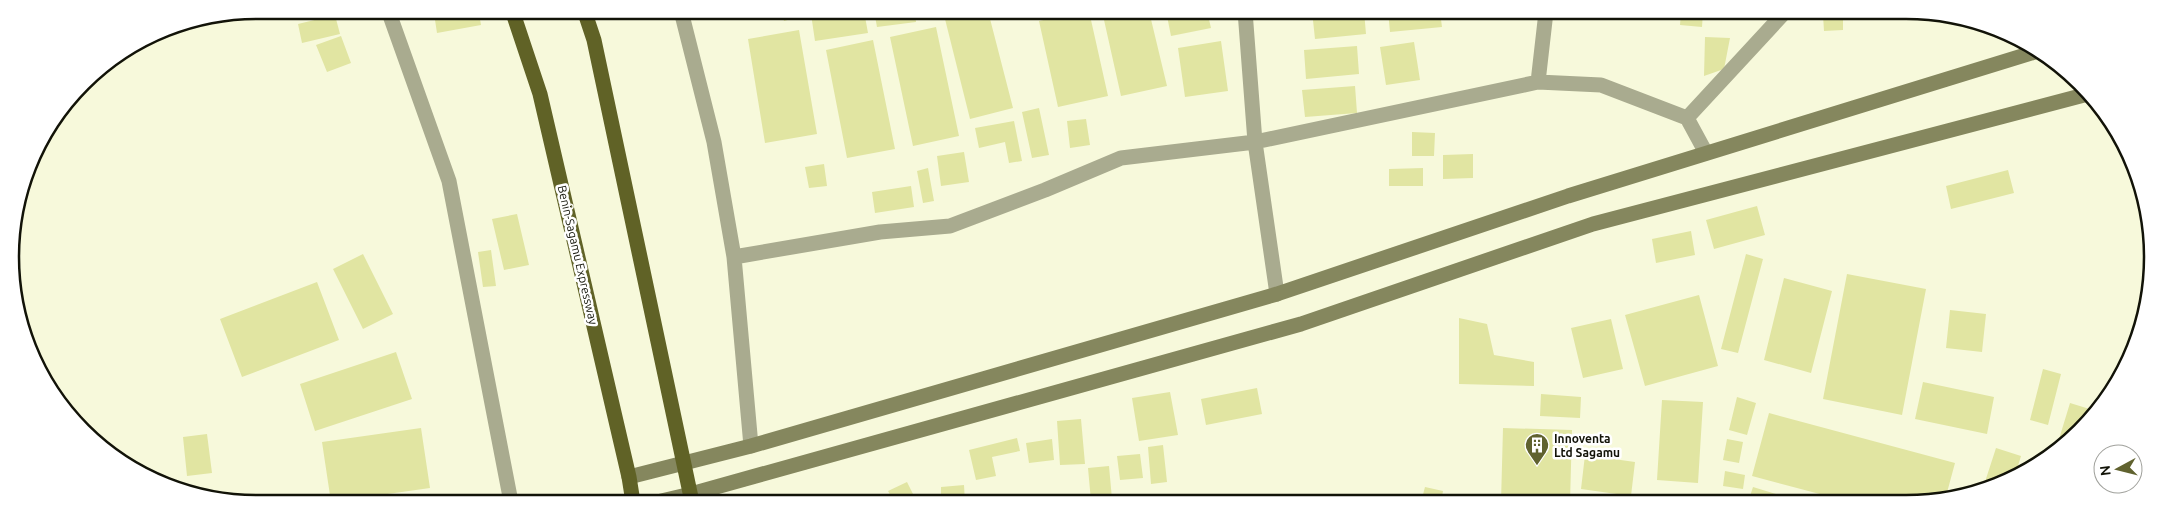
<svg xmlns="http://www.w3.org/2000/svg" width="2163" height="514" font-family="Ubuntu,sans-serif">
<rect width="100%" height="100%" fill="#f7f9db"/>
<path fill="#e1e5a2" d="M294 10H321V11L295 17Z
M781 11H820L784 21Z
M834 11H864L868 33 815 41 811 14Z
M874 11H915L916 22 877 27Z
M943 11H988L1013 108 970 119Z
M1083 11H1089L1108 96 1058 107 1039 21Z
M1102 11H1149L1167 86 1121 96Z
M1166 11H1207L1211 28 1171 36Z
M1312 11H1364L1366 34 1315 39Z
M1388 11 1440 12 1442 27 1390 32Z
M1681 12H1703L1702 27 1680 25Z
M479 13 481 25 437 33 435 20Z
M335 15 340 34 302 43 298 24Z
M1823 15H1843V30L1824 31Z
M936 27 959 136 913 146 890 37Z
M799 30 817 134 765 143 748 39Z
M341 36 351 63 327 72 316 45Z
M1705 37 1730 38 1724 69 1704 76Z
M873 40 895 149 847 158 826 50Z
M1221 41 1228 91 1185 97 1178 48Z
M1414 42 1420 80 1386 85 1380 47Z
M1357 46 1359 74 1306 79 1304 50Z
M1355 86 1357 113 1305 117 1302 90Z
M1039 108 1049 155 1032 158 1022 112Z
M1086 119 1090 145 1070 148 1067 121Z
M1014 121 1022 161 1009 163 1005 142 979 148 975 128Z
M1412 132 1435 133 1434 156H1412Z
M964 152 969 182 941 186 937 156Z
M1473 154V178L1443 179V155Z
M824 164 827 186 809 188 805 167Z
M928 168 934 201 923 203 917 171Z
M1423 168V186H1389V169Z
M2008 170 2014 193 1951 209 1946 186Z
M911 186 914 207 875 213 872 192Z
M1757 206 1765 235 1714 249 1706 220Z
M517 214 529 265 504 270 492 219Z
M1691 231 1695 255 1656 263 1652 239Z
M491 250 496 286 483 287 478 252Z
M363 254 393 314 363 329 333 269Z
M1746 254 1763 259 1738 353 1721 349Z
M1847 274 1926 289 1902 415 1823 399Z
M1784 278 1832 291 1811 373 1764 360Z
M317 282 339 340 242 377 220 319Z
M1699 295 1718 366 1645 386 1625 315Z
M1950 310 1986 314 1982 352 1946 348Z
M1459 318 1487 324 1494 355 1534 362V386L1459 384Z
M1611 319 1623 369 1583 378 1571 328Z
M396 352 412 399 315 431 300 384Z
M2043 369 2061 374 2048 425 2030 420Z
M1923 382 1994 397 1987 434 1915 419Z
M1257 388 1262 414 1206 425 1201 399Z
M1170 392 1178 435 1139 441 1132 398Z
M1541 394 1581 397 1580 418 1540 416Z
M1737 397 1756 403 1747 435 1729 430Z
M1662 400 1703 402 1698 483 1657 480Z
M2070 403 2096 411 2080 432 2056 449Z
M1769 413 1955 463 1945 500 1938 502H1850L1752 476Z
M1081 419 1085 464 1060 465 1057 421Z
M421 428 430 488 331 502 322 442Z
M1503 428 1572 430 1570 502H1501Z
M207 434 212 473 187 476 183 437Z
M1017 438 1020 451 992 457 996 476 976 480 969 450Z
M1052 439 1054 460 1029 463 1026 443Z
M1727 439 1743 442 1739 463 1723 460Z
M1163 445 1167 482 1151 484 1148 447Z
M1996 448 2021 456 2014 479 1983 488Z
M1140 454 1143 478 1120 480 1117 456Z
M1585 455 1635 462 1631 496 1581 489Z
M1109 466 1112 499 1091 501 1088 468Z
M1725 471 1745 475 1743 489 1723 486Z
M907 482 917 502H894L888 491Z
M964 485 965 502H941V487Z
M1425 487 1443 491 1441 502H1421Z
M1753 487 1799 501V502H1748Z"/>
<g fill="none" stroke-linecap="round" stroke-linejoin="round">
<path stroke="#a9ab8f" stroke-width="15" d="M1687 118 1785 12"/>
<path stroke="#a9ab8f" stroke-width="15" d="M388 10 449 181 511 502
M681 11 714 142 734 257 751 446
M1245 11 1255 142 1277 294
M1538 82 1546 12
M734 257 880 232 950 226 1045 190 1121 158 1255 142 1538 82 1601 85 1687 118 1706 153"/>
<path stroke="#85875e" stroke-width="15" d="M629 477 751 446 1277 294 1568 196 2038 51
M657 502 691 494 1301 324 1593 224 2088 94"/>
<path stroke="#606226" stroke-width="15" d="M512 10 540 94 629 477 633 502
M584 10 594 40 692 502"/>
</g>
<defs>
<g id="building-pin" transform="scale(1.25)"><path d="M0 17L-7.5 6A9.5 9.5 0 1 1 7.5 6Z" fill="#60622f" stroke="#fff"/><path d="M-4-6H4V6H1V3H-1V6H-4ZM-2.5-4.3h1.7v1.8h-1.7ZM.8-4.3h1.7v1.8H.8ZM-2.5-1h1.7V.8h-1.7ZM.8-1h1.7V.8H.8Z" fill="#fff"/></g>
</defs>
<g fill-rule="evenodd">
<use href="#building-pin" x="1537" y="445"/>
</g>
<g text-anchor="middle" dominant-baseline="central" stroke-width="5" stroke-linejoin="round" paint-order="stroke">
<g font-size="12" fill="#121308" stroke="#fff">
<text transform="translate(578 255) rotate(77)">Benin-Sagamu Expressway</text>
</g>
<g font-size="12" font-weight="bold" fill="#121308" stroke="#fff" text-anchor="start">
<text x="1554" y="438">Innoventa<tspan x="1554" dy="14">Ltd Sagamu</tspan></text>
</g>
</g>
<path d="M0 0H2163V514H0ZM257 19H1906A238 238 0 0 1 2144 257V257A238 238 0 0 1 1906 495H257A238 238 0 0 1 19 257V257A238 238 0 0 1 257 19Z" fill="#fff" fill-rule="evenodd"/>
<path fill="none" stroke="#121308" stroke-width="2.5" d="M257 19H1906A238 238 0 0 1 2144 257V257A238 238 0 0 1 1906 495H257A238 238 0 0 1 19 257V257A238 238 0 0 1 257 19Z"/>
<g transform="translate(2118 469) rotate(263)"><circle r="24" fill="#ffffff" stroke="#a0a19c"/>
<path d="M0-4L9 19L0 12L-9 19Z" fill="#60622f"/>
<text y="-8" font-size="14" font-weight="bold" text-anchor="middle" fill="#121308">N</text>
</g>
</svg>
